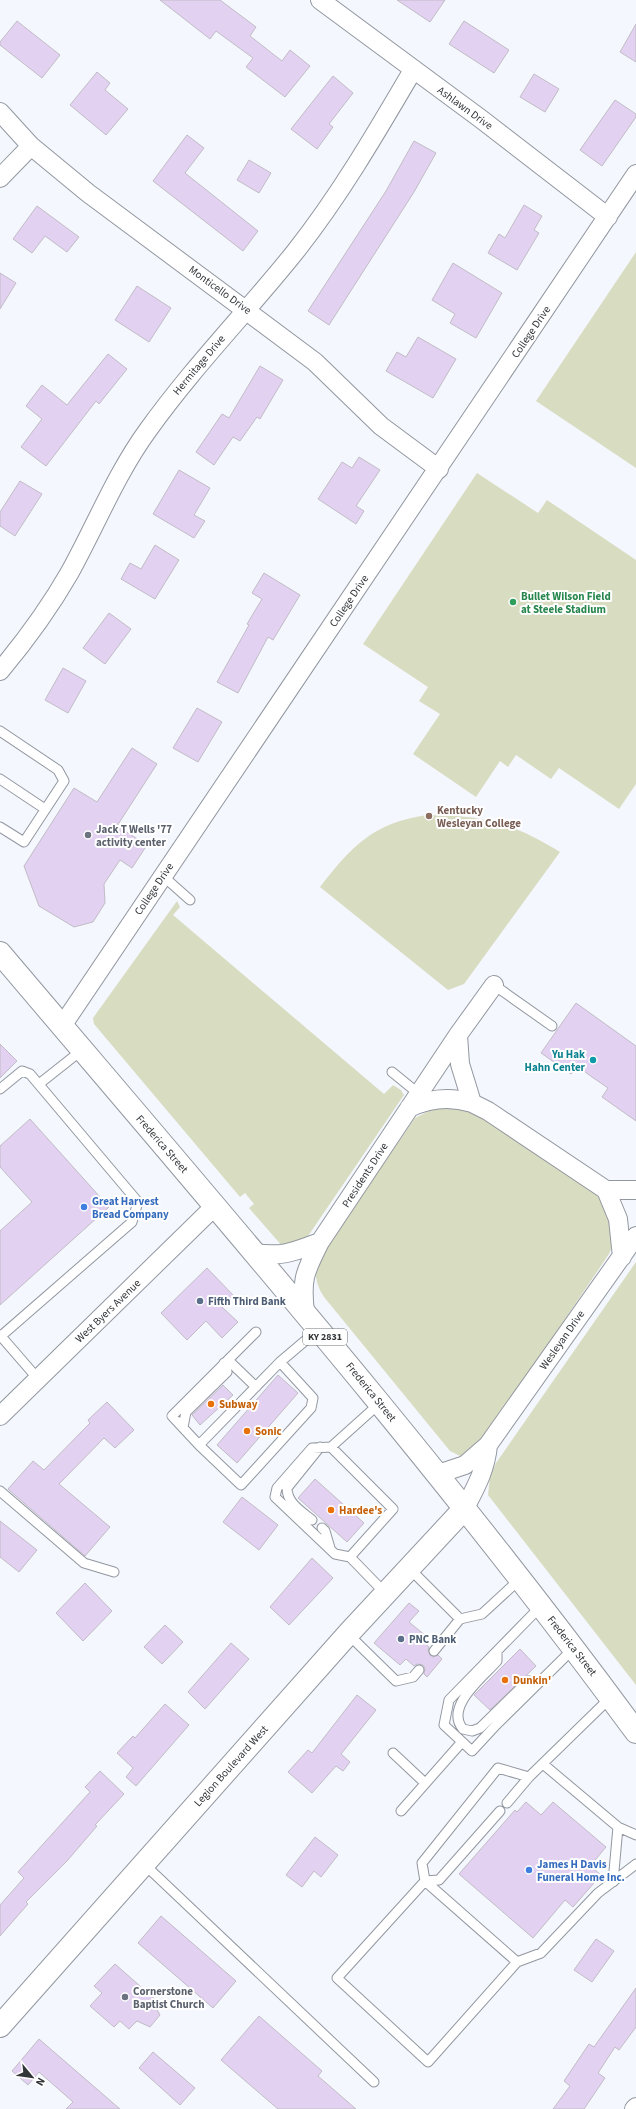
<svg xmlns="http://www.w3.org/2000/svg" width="636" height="2109" font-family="'Source Sans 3',sans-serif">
<rect width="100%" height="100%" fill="#f4f7fd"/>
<path fill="#d8dcc1" d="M636 252V468L536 401Z
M477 473 538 513 547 500 636 560V784L619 809 559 768 551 779 516 755 508 767 500 761 476 797 413 754 440 714 419 701 428 687 363 644Z
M427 815C481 815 514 823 560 852L464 984 448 990 320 887C352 846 373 823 427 815Z
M177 901 180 907 173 915 384 1094 393 1085 401 1090 404 1095 306 1239 283 1247 249 1208 254 1204 245 1193 240 1197 94 1024 93 1018Z
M463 1105 598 1194 610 1219 613 1244 609 1254 482 1442 468 1455 460 1456 450 1451 324 1297C316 1284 315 1277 316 1262L415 1118 437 1107Z
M636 1262V1685L488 1495 490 1476 496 1463Z"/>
<path fill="#e2d1f0" stroke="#c1bcc6" d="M160 0H220L256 27 250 36 282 61 290 50 310 66 285 97 246 67 253 58 216 31 210 39Z
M397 0H445L430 22Z
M17 21 60 55 42 78 0 45V42Z
M464 21 509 50 494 73 449 44Z
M636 24V62L620 52Z
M97 72 110 83 105 90 128 109 106 135 70 105Z
M534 74 559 89 545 112 520 97Z
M333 76 353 93 329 124 333 127 317 149 291 129Z
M615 100 636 114V117L602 166 580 150Z
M187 135 204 148 185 173 258 231 243 251 153 181Z
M414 141 436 153 414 192 329 325 308 311 386 191Z
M249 160 271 173 259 193 237 180Z
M524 205 542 216 534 230 539 233 517 270 488 253 499 234 505 238Z
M37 206 79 237 67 252 45 236 32 253 13 239Z
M453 263 502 293 476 338 450 323 455 314 432 300Z
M0 273 16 283 0 309Z
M137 286 171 308 149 342 115 320Z
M418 337 456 359 433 398 386 371 397 352 406 357Z
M108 354 127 369 99 404 96 401 46 466 21 447 42 419 26 406 42 385 67 405Z
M260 366 283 380 260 419 257 417 240 441 233 437 214 465 196 452 222 414 229 418Z
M359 457 380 470 356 506 364 511 356 524 318 499 342 462 352 468Z
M179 470 210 488 194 515 205 521 194 538 153 514Z
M20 481 42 494 15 536 0 526V512Z
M155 545 179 560 155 599 121 579 130 563 141 569Z
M264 573 300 595 273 640 268 637 238 693 217 682 249 625 247 624 262 599 252 593Z
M109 613 131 629 105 664 83 648Z
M63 668 86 681 68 713 45 700Z
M197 708 222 722 198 762 173 748Z
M132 748 157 764 117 826 147 845 132 868 120 860 104 884 105 903 93 922 74 927 39 906 24 866 74 788 97 802Z
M576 1003 636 1046V1121L602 1097 608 1088 592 1077 577 1066 571 1074 541 1053Z
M0 1044 17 1061 0 1078Z
M30 1119 109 1207 0 1305V1231L32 1202 0 1167V1146Z
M207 1268 234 1296 222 1307 238 1322 222 1338 206 1321 187 1340 161 1313Z
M278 1375 298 1393 237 1463 217 1445Z
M223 1385 233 1395 200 1425 192 1415Z
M107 1402 134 1430 115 1448 104 1438 59 1484 110 1527 85 1556 8 1489 33 1461 44 1470 90 1423 88 1420Z
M315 1479 364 1523 347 1542 298 1498Z
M242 1497 278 1525 259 1550 223 1522Z
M0 1521 37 1550 19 1572 0 1557Z
M312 1558 333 1578 289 1625 270 1607Z
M85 1583 112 1611 83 1641 56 1613Z
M409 1603 419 1611 409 1622 426 1636 422 1641 429 1647 428 1650 430 1655 433 1657 438 1655 442 1659 427 1677 424 1674 425 1668 423 1665 417 1664 414 1666 406 1659 400 1665 374 1643Z
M165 1625 183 1642 162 1664 144 1647Z
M231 1643 249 1659 205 1709 188 1692Z
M520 1649 536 1666 490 1710 474 1695Z
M357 1695 376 1710 341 1754 350 1762 343 1771 336 1766 312 1793 288 1772 308 1750 312 1753Z
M165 1704 189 1725 136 1786 126 1777 133 1768 117 1753 133 1736 135 1738Z
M100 1771 124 1794 95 1825 97 1826 67 1861 26 1902 28 1904 0 1936V1905L24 1878 18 1872 90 1792 85 1787Z
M526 1802 541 1815 553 1802 606 1847 590 1866 601 1875 573 1907 565 1900 533 1938 459 1874 515 1810 517 1812Z
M315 1837 338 1855 321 1877 314 1871 302 1887 286 1875Z
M161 1916 236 1981 213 2008 138 1943Z
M596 1939 614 1951 592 1982 574 1970Z
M115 1964 157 2001 154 2004 160 2015 150 2027 137 2021 129 2029 120 2021 114 2027 90 2006 102 1993 94 1986Z
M636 1988V2027L619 2050 615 2047 598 2073 605 2078 584 2109H553L570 2086 564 2081 589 2044 594 2047Z
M259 2016 322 2071 318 2076 356 2109H278L221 2060Z
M39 2039 120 2109H66L73 2102 39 2072 28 2085 12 2071Z
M153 2052 195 2088 180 2105 139 2068Z"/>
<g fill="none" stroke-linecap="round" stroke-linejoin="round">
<g stroke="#9297a0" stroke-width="11">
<path id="service" d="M0 731 58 770 64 781 24 842 0 827
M0 779 45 809
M163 876 190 900
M494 985 552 1026
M392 1072 419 1094
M39 1084 82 1050
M0 1089 22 1071 30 1074 138 1202 132 1222 1 1336
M0 1335 38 1379
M228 1360 256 1387
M280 1362 313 1398 311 1408 241 1485 199 1445 280 1362 319 1329
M380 1403 331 1447 393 1509 350 1557 386 1594
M183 1427 186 1412 227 1372 224 1363
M199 1445 172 1416 256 1332
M331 1447 312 1448 277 1488 275 1497 335 1554 350 1557
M0 1491 84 1563 114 1572
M312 1520C301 1511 287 1503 287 1488L320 1447
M322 1528 325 1531 330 1548
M409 1568 460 1619 482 1614 520 1579
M541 1606 449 1700 444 1725 472 1751 496 1725 574 1648
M348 1634 396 1681 413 1677 419 1670
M434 1651 460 1619
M497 1651V1661C483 1677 444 1707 463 1729L472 1731 480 1728 528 1681 538 1682
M393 1753 425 1783
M543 1764 618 1827 613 1882
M507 1803 529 1777 611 1697
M401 1811 461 1743
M618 1827 636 1835
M144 1864 374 2082
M425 1881 517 1962 428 2062 337 1978 425 1881 422 1863 498 1768 529 1777
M425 1881 439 1880 500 1811
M517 1962 541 1953 598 1893 636 1864"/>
</g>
<g stroke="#9297a0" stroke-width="20">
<path id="minor" d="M320 0 481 119 608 217
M0 112 31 146 88 193 315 362 381 426 439 469
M0 178 31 146
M0 671C26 640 50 607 70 572 96 525 116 474 148 430 193 367 247 312 295 252 340 195 376 133 413 70
M494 985 458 1035 460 1064 472 1103 488 1111 606 1190H636
M62 1026 636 174
M409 1108C430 1098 450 1096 472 1103
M606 1190 618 1219 622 1257
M254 1253C284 1257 293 1252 320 1242L458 1035
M305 1313C301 1278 305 1272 320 1242
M0 1416 215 1206
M438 1474 465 1465 488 1445
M465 1508C476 1487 486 1469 488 1445L636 1236
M634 2109 636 2107"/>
</g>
<g stroke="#9297a0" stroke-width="24">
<path id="tertiary" d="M0 2026 348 1634 465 1508"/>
</g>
<g stroke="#9297a0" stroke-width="24">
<path id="primary" d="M0 953C217 1209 437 1461 636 1732"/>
</g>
<use href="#service" stroke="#fff" stroke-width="9"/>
<use href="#minor" stroke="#fff" stroke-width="18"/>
<use href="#tertiary" stroke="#fff" stroke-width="22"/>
<use href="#primary" stroke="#fff" stroke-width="22"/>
</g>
<circle fill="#2e9e5b" stroke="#fff" stroke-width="1.5" cx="513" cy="602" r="4"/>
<circle fill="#8d6e63" stroke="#fff" stroke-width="1.5" cx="429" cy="816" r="4"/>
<g fill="#6b7280" stroke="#fff" stroke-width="1.5">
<circle cx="88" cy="835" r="4"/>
<circle cx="125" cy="1997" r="4"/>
</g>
<circle fill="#0f9aa8" stroke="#fff" stroke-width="1.5" cx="593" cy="1060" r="4"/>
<g fill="#3f7fe0" stroke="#fff" stroke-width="1.5">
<circle cx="84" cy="1207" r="4"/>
<circle cx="529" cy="1870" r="4"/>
</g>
<g fill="#5c6f8a" stroke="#fff" stroke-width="1.5">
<circle cx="200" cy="1301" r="4"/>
<circle cx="401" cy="1639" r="4"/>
</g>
<g fill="#e8710a" stroke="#fff" stroke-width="1.5">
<circle cx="211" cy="1404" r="4"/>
<circle cx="247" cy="1431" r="4"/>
<circle cx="331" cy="1510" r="4"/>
<circle cx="505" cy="1680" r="4"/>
</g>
<g text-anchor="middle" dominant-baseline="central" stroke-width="4" stroke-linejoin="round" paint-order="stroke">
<rect fill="#fff" stroke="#707274" stroke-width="1" x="303" y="1329" width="44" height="16" rx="3"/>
<g font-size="10" font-weight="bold" fill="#333639">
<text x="325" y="1337">KY 2831</text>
</g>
<g font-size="11" fill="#333639" stroke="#fff">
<text transform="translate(465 108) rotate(36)">Ashlawn Drive</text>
<text transform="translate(220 290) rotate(36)">Monticello Drive</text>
<text transform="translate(531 332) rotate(-56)">College Drive</text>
<text transform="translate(199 365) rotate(-50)">Hermitage Drive</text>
<text transform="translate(349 601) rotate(-56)">College Drive</text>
<text transform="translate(154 889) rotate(-56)">College Drive</text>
<text transform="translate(162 1144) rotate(49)">Frederica Street</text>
<text transform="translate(365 1175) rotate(-57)">Presidents Drive</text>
<text transform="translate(108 1311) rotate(-44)">West Byers Avenue</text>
<text transform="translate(562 1340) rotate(-55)">Wesleyan Drive</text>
<text transform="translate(371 1392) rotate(51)">Frederica Street</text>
<text transform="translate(572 1646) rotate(52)">Frederica Street</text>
<text transform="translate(231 1766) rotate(-48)">Legion Boulevard West</text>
</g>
<g font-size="11" font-weight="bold" fill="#27864d" stroke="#fff" text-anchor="start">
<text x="521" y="596">Bullet Wilson Field<tspan x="521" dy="13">at Steele Stadium</tspan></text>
</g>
<g font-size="11" font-weight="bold" fill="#785e54" stroke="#fff" text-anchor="start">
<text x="437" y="810">Kentucky<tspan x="437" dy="13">Wesleyan College</tspan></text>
</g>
<g font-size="11" font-weight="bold" fill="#5b616d" stroke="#fff" text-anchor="start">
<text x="96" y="829">Jack T Wells '77<tspan x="96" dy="13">activity center</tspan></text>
<text x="133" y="1991">Cornerstone<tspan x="133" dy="13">Baptist Church</tspan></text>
</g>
<g font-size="11" font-weight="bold" fill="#0d838f" stroke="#fff" text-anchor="end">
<text x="585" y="1054">Yu Hak<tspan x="585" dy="13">Hahn Center</tspan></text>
</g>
<g font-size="11" font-weight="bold" fill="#366cbe" stroke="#fff" text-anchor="start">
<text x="92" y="1201">Great Harvest<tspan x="92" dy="13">Bread Company</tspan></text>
<text x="537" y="1864">James H Davis<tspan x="537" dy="13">Funeral Home Inc.</tspan></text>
</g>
<g font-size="11" font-weight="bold" fill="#4e5e75" stroke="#fff" text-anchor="start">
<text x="208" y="1301">Fifth Third Bank</text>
<text x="409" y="1639">PNC Bank</text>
</g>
<g font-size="11" font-weight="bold" fill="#c56008" stroke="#fff" text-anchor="start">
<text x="219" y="1404">Subway</text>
<text x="255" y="1431">Sonic</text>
<text x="339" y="1510">Hardee's</text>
<text x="513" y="1680">Dunkin'</text>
</g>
</g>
<g transform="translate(32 2077) rotate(119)" stroke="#ffffff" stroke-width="3" paint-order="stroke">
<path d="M0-3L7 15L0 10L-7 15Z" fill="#333639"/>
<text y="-6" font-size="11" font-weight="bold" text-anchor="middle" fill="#333639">N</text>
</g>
</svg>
